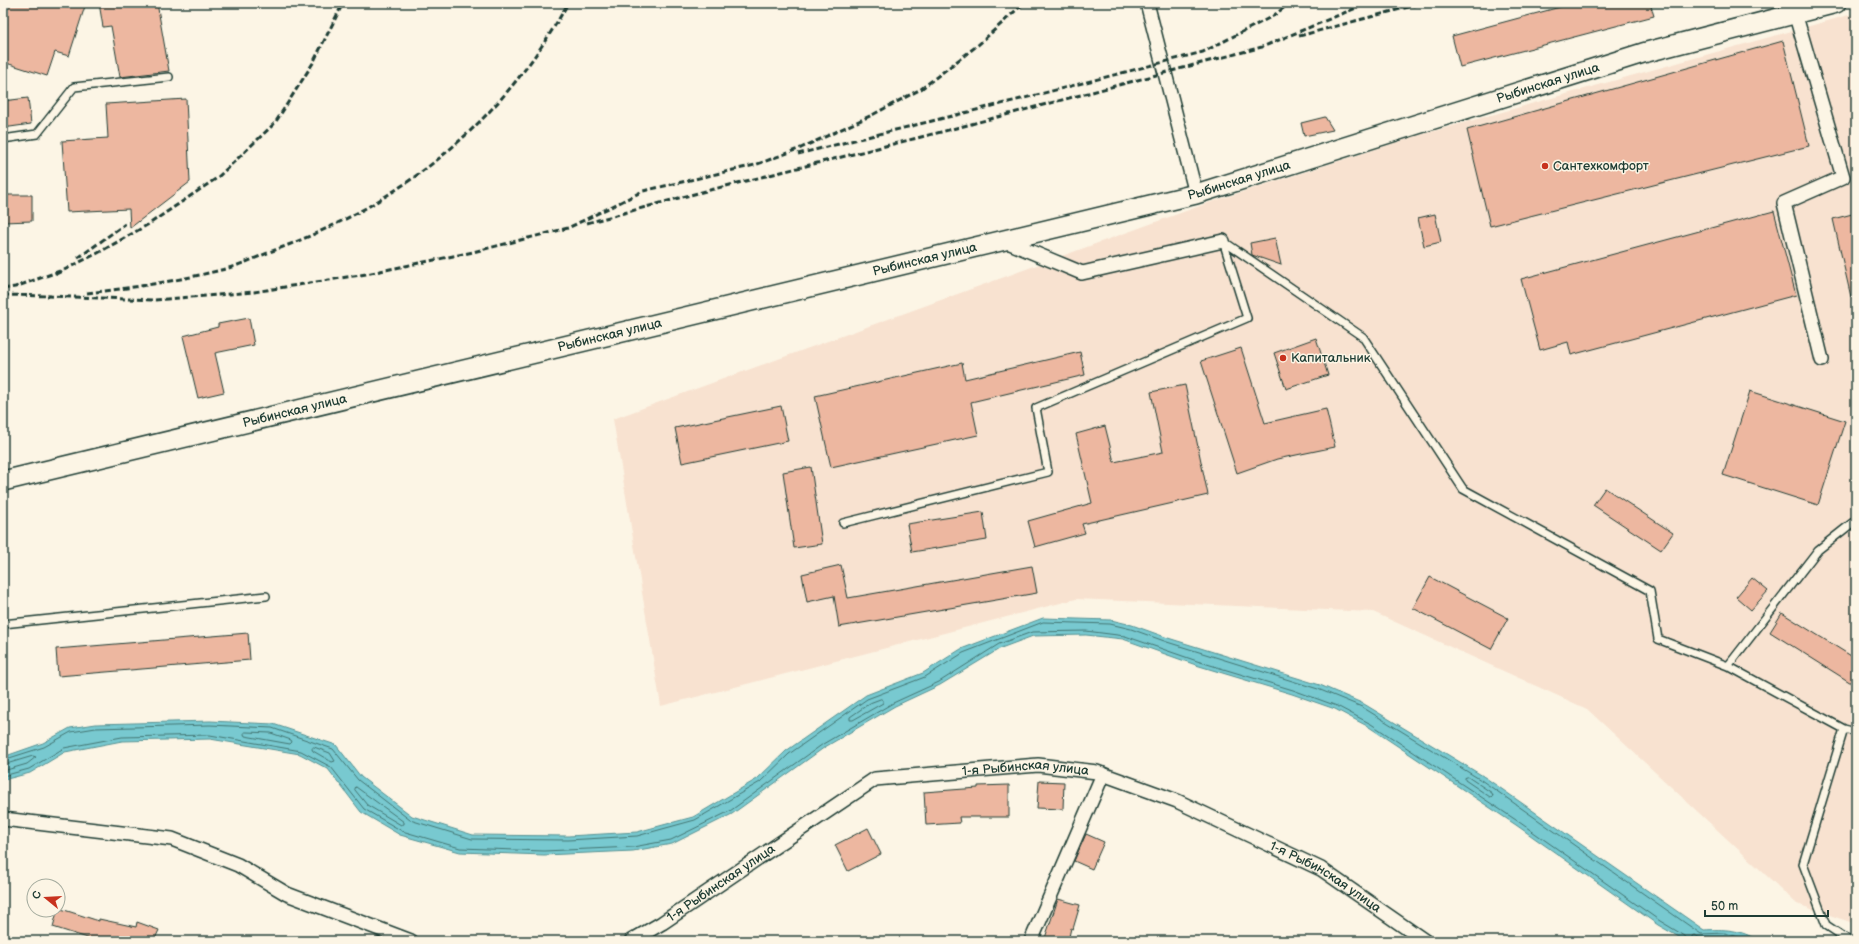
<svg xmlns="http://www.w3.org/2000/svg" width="1859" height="944" font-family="'Balsamiq Sans',sans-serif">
<rect width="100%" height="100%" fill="#fcf5e5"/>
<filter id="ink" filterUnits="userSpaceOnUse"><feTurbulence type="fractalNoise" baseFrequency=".025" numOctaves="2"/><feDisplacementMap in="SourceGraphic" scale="8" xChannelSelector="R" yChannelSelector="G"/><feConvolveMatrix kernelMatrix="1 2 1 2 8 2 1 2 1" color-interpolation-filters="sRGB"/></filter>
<g filter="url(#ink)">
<path fill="#f8e2d0" d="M1856 13V924L1797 904 1587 709 1373 612 1076 599 661 706 613 419 1208 203 1420 135Z"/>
<path fill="#78c9d0" stroke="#549192" d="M1043 618 1111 620 1132 625 1168 638 1320 685 1364 704 1483 776 1704 930C1723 929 1742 929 1758 941H1686L1658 925 1516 825 1369 727 1335 709 1292 694 1196 665 1123 639 1086 635 1033 636 1001 648 940 685 895 706 825 747 732 814 672 844 633 851 544 855 460 852 400 835 361 812 328 769 300 754 210 739 122 741 65 752 30 773 3 780V757L43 743 70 728 96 724 210 721 273 724 336 745 361 777 412 816 473 835 568 836 637 832 693 817 757 779 786 751 866 695 923 673 961 649Z"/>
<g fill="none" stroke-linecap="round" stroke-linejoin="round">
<path stroke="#437572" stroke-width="1" d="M881 699 883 700V703L853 720H850V717L870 703Z
M246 732 271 733 291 740 292 742 290 744 245 736 244 734Z
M314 747 330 753 335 761 332 762 313 751 312 749Z
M3 760 44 747 71 732 96 728 210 725 272 728 333 749 358 780 410 820 472 839 568 840 637 836 695 820 760 782 789 754 867 699 925 677 963 653 1043 622 1110 624 1131 629 1167 642 1318 689 1362 707 1481 780 1701 934 1725 933 1751 941
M3 765 33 756 36 757 27 764 3 771
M3 776 29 769 64 748 122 737 210 735 301 751 331 767 364 809 402 831 460 848 544 851 633 847 671 840 730 811 823 744 893 703 939 682 999 644 1032 632 1086 631 1125 636 1197 661 1293 690 1337 706 1371 724 1519 822 1660 921 1685 936 1687 941
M1468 777 1492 793 1493 796 1490 797 1465 780V778Z
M356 787 404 822V824L401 825 367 805 355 790Z
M1692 941V936L1694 935C1707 942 1721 937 1735 941"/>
</g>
<path fill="#edb7a0" stroke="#1f3d34" d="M3 3H86L69 56 55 52 47 76 3 62V36L7 23 3 22Z
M99 3H157L169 71 120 77 111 26 103 27Z
M1575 3H1650L1654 16 1460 67 1452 36Z
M1783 41 1809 146 1490 226 1467 130Z
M28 98 31 124 3 128V101Z
M186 99 190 182 130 228 129 209 67 212 62 141 108 138 106 104Z
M1325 117 1333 130 1304 136 1301 123Z
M3 195H32V221L3 222Z
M1774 211 1796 295 1571 355 1568 342 1540 350 1521 279Z
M1856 213V296L1851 297 1833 219Z
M1435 214 1441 242 1424 246 1418 218Z
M1275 238 1281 265 1252 255 1250 243Z
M249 318 254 345 215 353 224 392 198 398 183 336 218 327V324Z
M1316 338 1328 375 1286 389 1274 353Z
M1241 348 1265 423 1326 409 1335 447 1277 459 1237 473 1201 361Z
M1080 352 1085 375 971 402 978 435 831 467 815 396 962 363 965 379Z
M1185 385 1208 495 1082 524 1085 533 1035 547 1028 521 1092 503 1076 434 1105 426 1114 462 1163 452 1151 392Z
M1750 391 1845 421 1818 505 1723 475Z
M781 406 788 441 682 463 675 428Z
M811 467 822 544 794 548 783 472Z
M1605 488 1673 533 1661 550 1593 505Z
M983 512 987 540 912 552 907 524Z
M841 565 848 598 1032 566 1037 593 839 627 834 596 807 602 802 574Z
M1430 577 1508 618 1491 649 1413 608Z
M1752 578 1768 591 1751 610 1736 597Z
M1782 613 1856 659V686L1770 632Z
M248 633 250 660 58 676 56 649Z
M1039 781 1064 782 1063 809 1037 808Z
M1009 785V817H959L960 823 926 825 924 792 978 788V786Z
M868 828 881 854 848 871 835 845Z
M1086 834 1104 842 1092 869 1074 861Z
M1058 899 1080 905 1073 929 1071 928 1068 941H1044Z
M58 908 99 921V919L136 927 137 922 159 930 154 941H97L53 927Z"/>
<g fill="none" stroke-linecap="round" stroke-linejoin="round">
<g stroke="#1f3d34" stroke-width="10">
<path id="lane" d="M3 139 37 134 74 87 169 77
M1223 241 1363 337 1463 489 1650 591 1658 639 1728 666 1844 729 1803 864 1826 925 1850 941
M843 523 1048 472 1036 408 1247 318 1223 241
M3 624 266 596
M1728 666 1818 550 1856 520
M1844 729 1856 732"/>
</g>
<g stroke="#1f3d34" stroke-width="16">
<g id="street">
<path d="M1147 3 1196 194"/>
<path d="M1795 13 1843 177 1784 203 1822 360"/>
<path d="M1003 240 1082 273 1223 241"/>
<path d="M3 819 172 839 238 865 287 894 411 941"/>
<path id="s1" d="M631 941 662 923 875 779 1038 765 1097 772 1177 801 1321 869 1425 941"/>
<path d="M1031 941 1103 774"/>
</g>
</g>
<g stroke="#1f3d34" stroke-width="22">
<g id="secondary">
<path id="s2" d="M3 481 1196 194 1643 53 1836 3"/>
</g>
</g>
<use href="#lane" stroke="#fcf5e5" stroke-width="7"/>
<use href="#street" stroke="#fcf5e5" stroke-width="13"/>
<use href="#secondary" stroke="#fcf5e5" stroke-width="19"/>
<path stroke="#1f3d34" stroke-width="3" stroke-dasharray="6 3" stroke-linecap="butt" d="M1299 36 1423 3
M798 154 1021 99 1203 52 1273 16 1290 3
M587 223 690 195 941 132 1262 47 1368 3
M78 258 125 224
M56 274 98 253 149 224 217 178 275 123 313 63 343 3
M3 289 15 287 60 271
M87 293C132 288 177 281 221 270 239 266 257 257 275 250 402 203 502 123 568 3
M3 295 51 296
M47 296 155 300 254 292 366 274 473 252 568 228 643 191 755 165 801 148 874 114 921 89 978 45 1024 3"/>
</g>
</g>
<g fill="#c8321e" stroke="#fcf5e5" stroke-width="1.5">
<circle cx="1545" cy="166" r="4"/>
<circle cx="1283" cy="358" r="4"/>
</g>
<g text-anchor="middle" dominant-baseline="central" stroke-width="3" stroke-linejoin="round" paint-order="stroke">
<g font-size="13" fill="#1f3d34" stroke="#fcf5e5">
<text stroke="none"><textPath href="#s2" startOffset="1596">Рыбинская улица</textPath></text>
<text stroke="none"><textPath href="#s2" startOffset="1272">Рыбинская улица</textPath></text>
<text stroke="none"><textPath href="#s2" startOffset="948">Рыбинская улица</textPath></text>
<text stroke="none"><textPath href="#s2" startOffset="624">Рыбинская улица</textPath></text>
<text stroke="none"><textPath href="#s2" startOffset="300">Рыбинская улица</textPath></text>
<text stroke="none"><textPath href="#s1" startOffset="444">1-я Рыбинская улица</textPath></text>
<text stroke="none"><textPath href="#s1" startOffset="768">1-я Рыбинская улица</textPath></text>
<text stroke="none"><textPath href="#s1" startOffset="107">1-я Рыбинская улица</textPath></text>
</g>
<g font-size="13" fill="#1f3d34" stroke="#fcf5e5" text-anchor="start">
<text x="1553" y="166">Сантехкомфорт</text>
<text x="1291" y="358">Капитальник</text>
</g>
</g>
<rect width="1859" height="944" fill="none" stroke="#fcf5e5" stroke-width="16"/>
<rect x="8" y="8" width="1843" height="928" fill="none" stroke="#1f3d34" stroke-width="1.5" filter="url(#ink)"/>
<g transform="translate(46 898) rotate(288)"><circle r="19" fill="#fcf5e5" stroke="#a4ab9e"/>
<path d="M0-3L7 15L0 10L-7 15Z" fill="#c8321e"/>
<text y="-6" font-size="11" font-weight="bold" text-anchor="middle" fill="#1f3d34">С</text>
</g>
<path d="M1705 910v6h123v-6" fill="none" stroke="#1f3d34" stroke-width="2"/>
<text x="1711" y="910" font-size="12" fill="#1f3d34" stroke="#fcf5e5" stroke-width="3" paint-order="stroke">50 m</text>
</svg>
